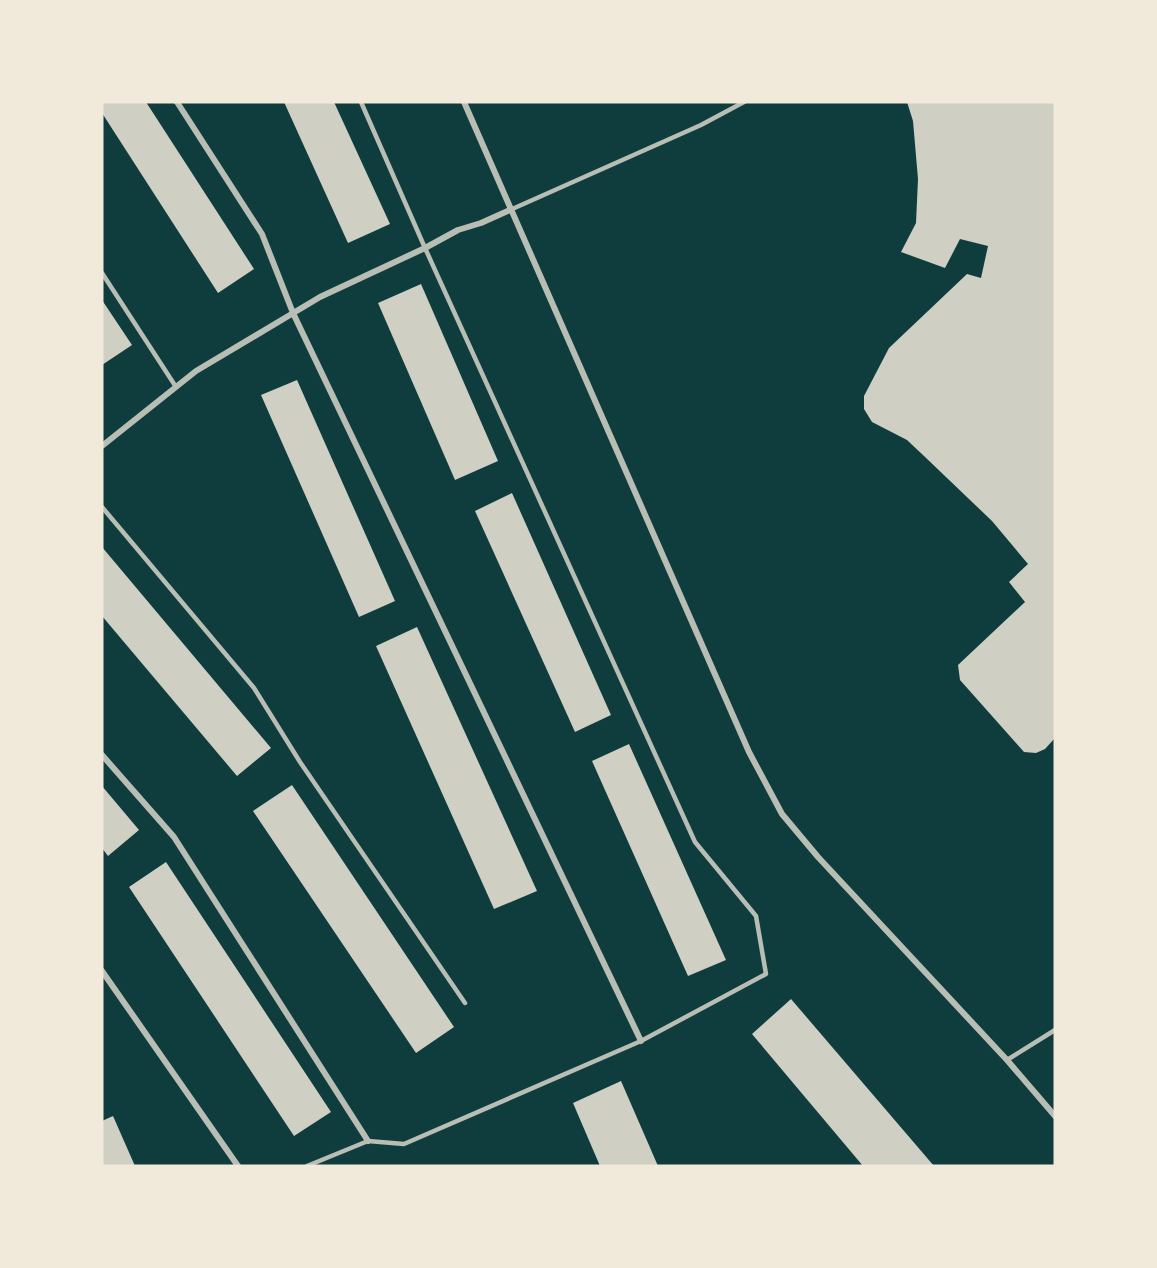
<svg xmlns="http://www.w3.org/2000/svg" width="1157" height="1268" font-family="'Open Sans',sans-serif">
<rect width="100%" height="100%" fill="#0f3d3e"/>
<path fill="#cfcfc3" d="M102 102H146L254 269 218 293 102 113Z
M284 102H334L390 224 348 243Z
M907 102H1055V738L1045 749 1036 753 1024 752 960 680 958 665 1025 602 1009 582 1028 564 992 521 924 456 907 440 872 422 864 409V396L889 348 967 274 981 278 988 246 960 239 945 268 901 252 916 223 918 179 913 121Z
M421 284 498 461 455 480 378 303Z
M102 300 132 345 102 365Z
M297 380 395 601 359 617 261 395Z
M512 493 611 715 575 732 475 511Z
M102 547 271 748 237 776 102 616Z
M417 627 537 891 494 909 376 646Z
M629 744 726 960 688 976 592 761Z
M292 785 454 1027 416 1053 253 811Z
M102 786 139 830 108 856 102 848Z
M166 862 331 1112 294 1136 129 887Z
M791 999 934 1166H863L752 1034Z
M621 1081 658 1166H600L573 1103Z
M113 1116 135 1166H102V1121Z"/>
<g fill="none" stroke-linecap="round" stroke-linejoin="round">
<path stroke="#b8beb3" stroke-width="4.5" d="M510 210 701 125 744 102
M102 273 176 387
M102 507 254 688 300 762 465 1003
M1007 1060 1055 1030
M307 1166 368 1141 404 1144 641 1041 766 974 756 916 695 842 425 248 361 102"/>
<path stroke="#b8beb3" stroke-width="6" d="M177 102 262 234 293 313 641 1041
M464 102 749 752 782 814 818 857 1007 1060 1055 1116
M102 446 196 371 320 297 425 248 458 230 481 223 510 210
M102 755 174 837 368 1141
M102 971 238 1166"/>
</g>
<rect width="1157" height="1268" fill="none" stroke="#f1e9da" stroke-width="207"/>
</svg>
